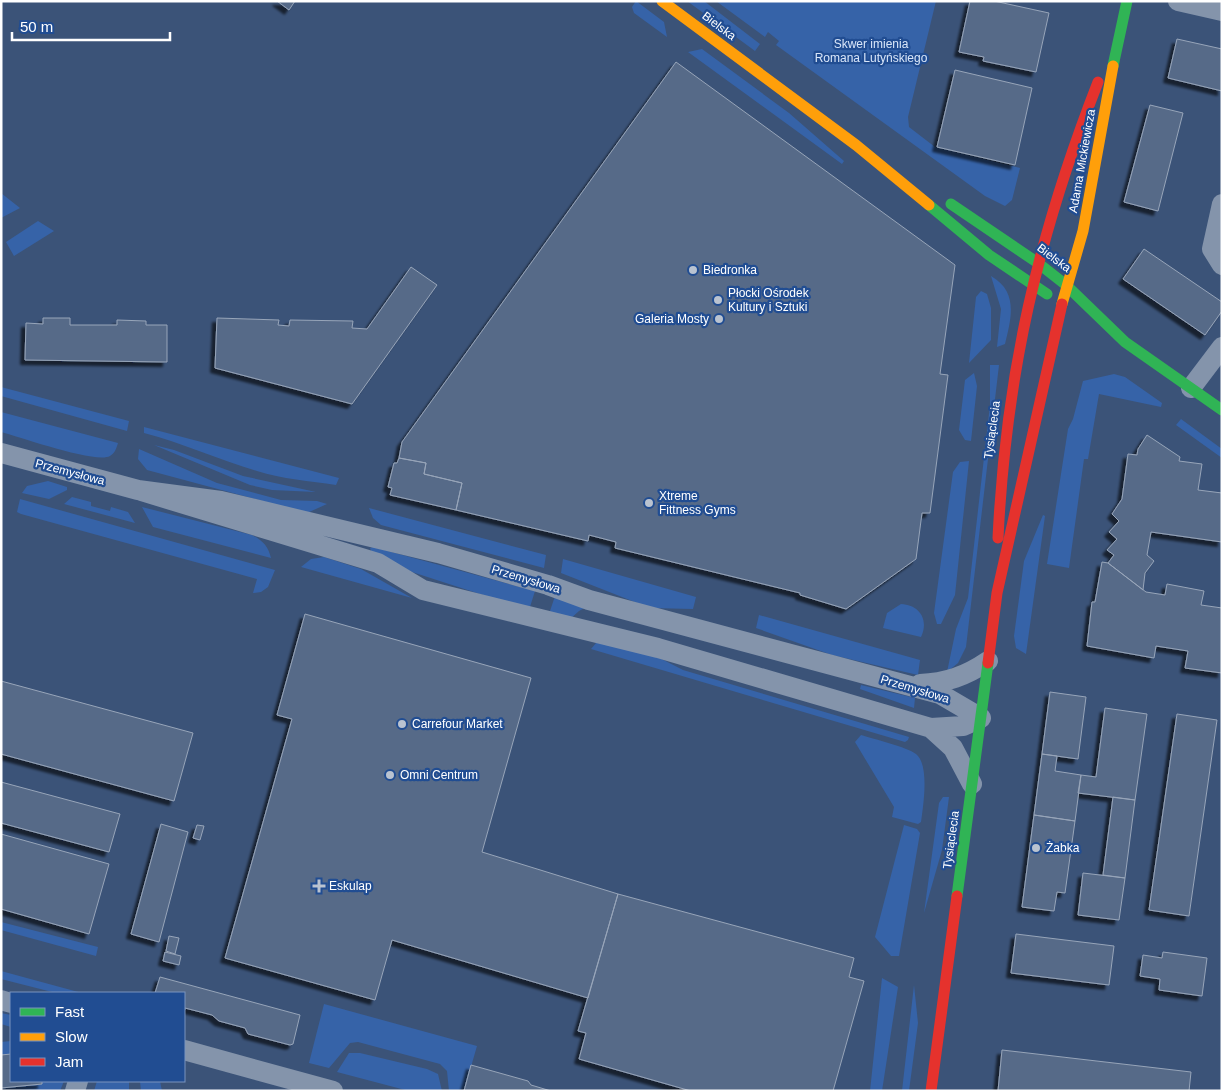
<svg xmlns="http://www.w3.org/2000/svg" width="1223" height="1092" font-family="Helvetica,sans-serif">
<defs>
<filter id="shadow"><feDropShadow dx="-4.5" dy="4.5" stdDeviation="1" flood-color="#0009"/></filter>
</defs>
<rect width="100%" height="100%" fill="#3b5378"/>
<path fill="#3663a8" d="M636 1 664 22 667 37 634 13 632 7Z
M687 1H704L760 44 755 51Z
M716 1H936L908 117 909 127 935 147 1020 168 1012 200 1005 206 985 196 776 45 779 41 768 32 765 37Z
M702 49 789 113 844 161 842 164 688 52Z
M1 193 20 208 1 218Z
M38 221 54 231 14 256 6 242Z
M991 276C1019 292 1011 319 1005 344L997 347 1001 309Z
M981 291 987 294 991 308V340L969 363 976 297Z
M990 365H999L966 647 958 663 947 672 956 629 968 598 990 405Z
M974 373 977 386 971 441 965 440 959 430 965 380Z
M1114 374 1125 377 1162 403 1161 407 1099 394 1088 459H1084L1069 568 1047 564 1068 429 1073 419 1083 381Z
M1 387 129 421 127 431 1 396Z
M1 412 118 443C116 449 115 453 110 456 96 464 20 437 1 432Z
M1181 419 1222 449V458L1176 425Z
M144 427 339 478 336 485C310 481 282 479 257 471 219 460 183 443 144 433Z
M154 445 174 450 243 476 316 492 272 490 250 485Z
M139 449 217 483 281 500 317 501 327 504 307 513 147 470 138 459Z
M969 461 955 595 941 624H937L934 613 953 472 960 462Z
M48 481 67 487V490L49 499 22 493 27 486Z
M72 497 91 502V506L110 511 111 507 128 512 135 523 64 504Z
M20 499 275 570 268 587 261 592 253 593 257 579 21 514 17 512Z
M142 507 252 535C263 541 268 546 271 558L153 527Z
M369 508 546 555 544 568 381 525 373 518Z
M1043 515 1045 516 1026 654 1016 648 1014 636 1024 561Z
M373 547 535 591 529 610 412 572 371 551 370 548Z
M324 557 361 569 412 598 301 567 311 559Z
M563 559 696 597 693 609 650 608 561 573Z
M555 596 588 606 579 611 569 620 549 614Z
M901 604C920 605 929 620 921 637L883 628 887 613Z
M759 615 920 660 918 675 832 655 756 628Z
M605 642 644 650 683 670 909 737 908 740 905 742 591 649 596 643Z
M861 685 915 698 914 708 860 689Z
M861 735C874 739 907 747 916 754 930 765 923 807 921 822L918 824 892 817 894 807 855 742Z
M943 797H949L942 850 924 913 939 803Z
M904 825 917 829 920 833 899 956H891L875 937Z
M1 922 98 947 96 956 1 930Z
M1 971 82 993H56L1 979Z
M882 978 898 987 882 1091H870Z
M914 985 918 1023 909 1091H902Z
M324 1004 477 1046 464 1091H449L447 1071 440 1064 358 1042 350 1043 329 1068 309 1063Z
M1 1013 11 1015V1027L1 1024Z
M11 1041V1054L1 1055V1042Z
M349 1053H360L427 1069 438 1074 442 1091H409L337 1072Z
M42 1081H64L60 1091H1V1088L42 1084Z
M97 1081H129V1091H94Z
M140 1081H160L162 1091H141Z"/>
<path fill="#576a88" stroke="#97a5b9" filter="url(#shadow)" d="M277 1H295L289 10Z
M970 1H994L1049 13 1036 72 983 61 984 57 959 52Z
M1177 39 1222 49V91L1168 78Z
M676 62 955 265 940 374 948 375 930 513H922L916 559 846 609 800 595V593L615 548 616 542 589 535 588 541 456 510 462 483 424 474 426 463 399 458 402 442Z
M955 70 1032 88 1015 165 937 147Z
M1150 105 1183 113 1158 211 1124 202Z
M1144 249 1222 302V311L1205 335 1123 279Z
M411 267 437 285 352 404 215 368 217 318 279 320 278 325 289 326 290 320 353 321 352 328 367 329Z
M43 318H70V325H117V320L146 321V325H167V362L25 360 26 323 43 324Z
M1147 435 1180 457 1179 461 1202 464 1198 490 1222 493V542L1151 532 1147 555 1154 561 1145 573 1143 590 1108 563 1114 555 1107 550 1117 539 1109 532 1119 521 1112 514 1122 499 1128 454 1137 455 1138 449Z
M399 458 426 463 424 474 462 483 456 510 390 495 392 488 388 487 394 463H397Z
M1102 562 1108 563 1146 592 1165 595 1167 584 1204 591 1201 605 1222 608V673L1185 668 1188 651 1156 646 1154 658 1087 646 1092 602H1095Z
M305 614 531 678 482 852 618 894 588 998 392 940 375 1000 225 958 292 719 277 715Z
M1 681 193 733 174 801 1 754Z
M1050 692 1086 697 1078 759 1042 754Z
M1105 708 1147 714 1135 800 1078 793 1081 775 1096 777Z
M1177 714 1217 720 1189 916 1149 910Z
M1042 754 1057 756 1055 771 1081 775 1075 821 1034 815Z
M1 782 120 814 109 852 1 823Z
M1113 797 1135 800 1125 878 1103 875Z
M1034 815 1075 821 1065 893 1057 892 1054 911 1022 907Z
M161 824 188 832 159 942 131 934Z
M197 825 204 826 200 840 193 838Z
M1 834 109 864 89 934 1 909Z
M1083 873 1125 878 1119 920 1078 915Z
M618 894 854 958 849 977 864 981 833 1091H691L579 1059 586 1033 578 1031Z
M1016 934 1114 946 1109 985 1011 973Z
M169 936 179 938 175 954 166 951Z
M165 952 181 956 179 965 163 961Z
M1163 952 1207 958 1202 996 1159 990 1160 979 1140 976 1143 955 1162 958Z
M160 977 300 1015 293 1044 290 1045 248 1034 245 1028 219 1021 212 1015 185 1008 184 1013V993H155Z
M1002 1050 1191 1072 1189 1091H998Z
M11 1054V1081H42V1084L1 1088V1055Z
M471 1065 528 1081 531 1085 551 1091H464Z"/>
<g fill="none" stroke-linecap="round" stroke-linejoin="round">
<path stroke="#8494ab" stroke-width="20" d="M1178 1 1222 11
M1222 204 1212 249 1222 265
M1191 388 1222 347
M1 453 138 490 378 563 423 590 658 648 931 728 963 726 981 718 940 694 589 600 548 585 438 553 221 501 138 490
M920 684C946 683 966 676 988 661
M931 728 953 748 972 784
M1 1000 11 1003
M184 1050 333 1091
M75 1091 78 1081"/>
<path stroke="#30b455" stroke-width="11" d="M1113 66 1127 1
M951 204 1038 263 1066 285 1125 342 1222 410
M929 205 989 255 1047 294
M957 896 988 663"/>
<path stroke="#ff9f0a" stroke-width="11" d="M662 1 856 145 929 205
M1062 304 1083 231 1113 66"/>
<path stroke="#e5322d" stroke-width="11" d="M998 538C1006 373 1038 236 1098 82
M988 663 997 593 1062 304
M931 1091 957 896"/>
</g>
<g fill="#bac3d0" stroke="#214d92" stroke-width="2">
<circle cx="693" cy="270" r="5"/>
<circle cx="718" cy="300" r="5"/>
<circle cx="719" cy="319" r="5"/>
<circle cx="649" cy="503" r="5"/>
<circle cx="402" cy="724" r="5"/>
<circle cx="390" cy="775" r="5"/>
<circle cx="1036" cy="848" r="5"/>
<path d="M316.5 878.5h5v5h5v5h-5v5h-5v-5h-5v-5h5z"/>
</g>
<g text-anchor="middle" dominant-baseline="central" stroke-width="4.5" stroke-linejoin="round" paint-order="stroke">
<g font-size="12" fill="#fff" stroke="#214d92">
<text transform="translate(719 26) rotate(37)">Bielska</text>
<text transform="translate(1082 161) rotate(-80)">Adama Mickiewicza</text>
<text transform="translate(1054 258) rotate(37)">Bielska</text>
<text transform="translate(992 430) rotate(-82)">Tysiąclecia</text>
<text transform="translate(70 472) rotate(15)">Przemysłowa</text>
<text transform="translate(526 579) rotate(17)">Przemysłowa</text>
<text transform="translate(915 689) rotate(17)">Przemysłowa</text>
<text transform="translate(951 840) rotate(-82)">Tysiąclecia</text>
</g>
<g font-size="12" fill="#d9e6f9" stroke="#214d92">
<text x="871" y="44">Skwer imienia<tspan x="871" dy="14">Romana Lutyńskiego</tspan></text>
</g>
<g font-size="12" fill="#fff" stroke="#214d92" text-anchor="start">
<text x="703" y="270">Biedronka</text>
<text x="728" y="293">Płocki Ośrodek<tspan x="728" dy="14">Kultury i Sztuki</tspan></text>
<text x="709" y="319" text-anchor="end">Galeria Mosty</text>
<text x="659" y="496">Xtreme<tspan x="659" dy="14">Fittness Gyms</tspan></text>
<text x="412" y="724">Carrefour Market</text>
<text x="400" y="775">Omni Centrum</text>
<text x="1046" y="848">Żabka</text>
<text x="329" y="886">Eskulap</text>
</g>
</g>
<rect width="1223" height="1092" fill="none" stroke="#ffffff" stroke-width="5"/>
<rect x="10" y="992" width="175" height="90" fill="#214d92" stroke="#7a94be"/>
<rect x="20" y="1008" width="25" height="8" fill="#30b455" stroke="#7a94be"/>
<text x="55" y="1017" font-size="15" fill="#ffffff">Fast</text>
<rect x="20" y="1033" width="25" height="8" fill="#ff9f0a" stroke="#7a94be"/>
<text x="55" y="1042" font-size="15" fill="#ffffff">Slow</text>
<rect x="20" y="1058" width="25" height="8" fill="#e5322d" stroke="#7a94be"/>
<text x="55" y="1067" font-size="15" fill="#ffffff">Jam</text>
<path d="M12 32v8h158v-8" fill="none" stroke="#ffffff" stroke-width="2.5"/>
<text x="20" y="32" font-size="15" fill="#ffffff" stroke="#214d92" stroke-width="4" paint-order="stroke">50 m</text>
</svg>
